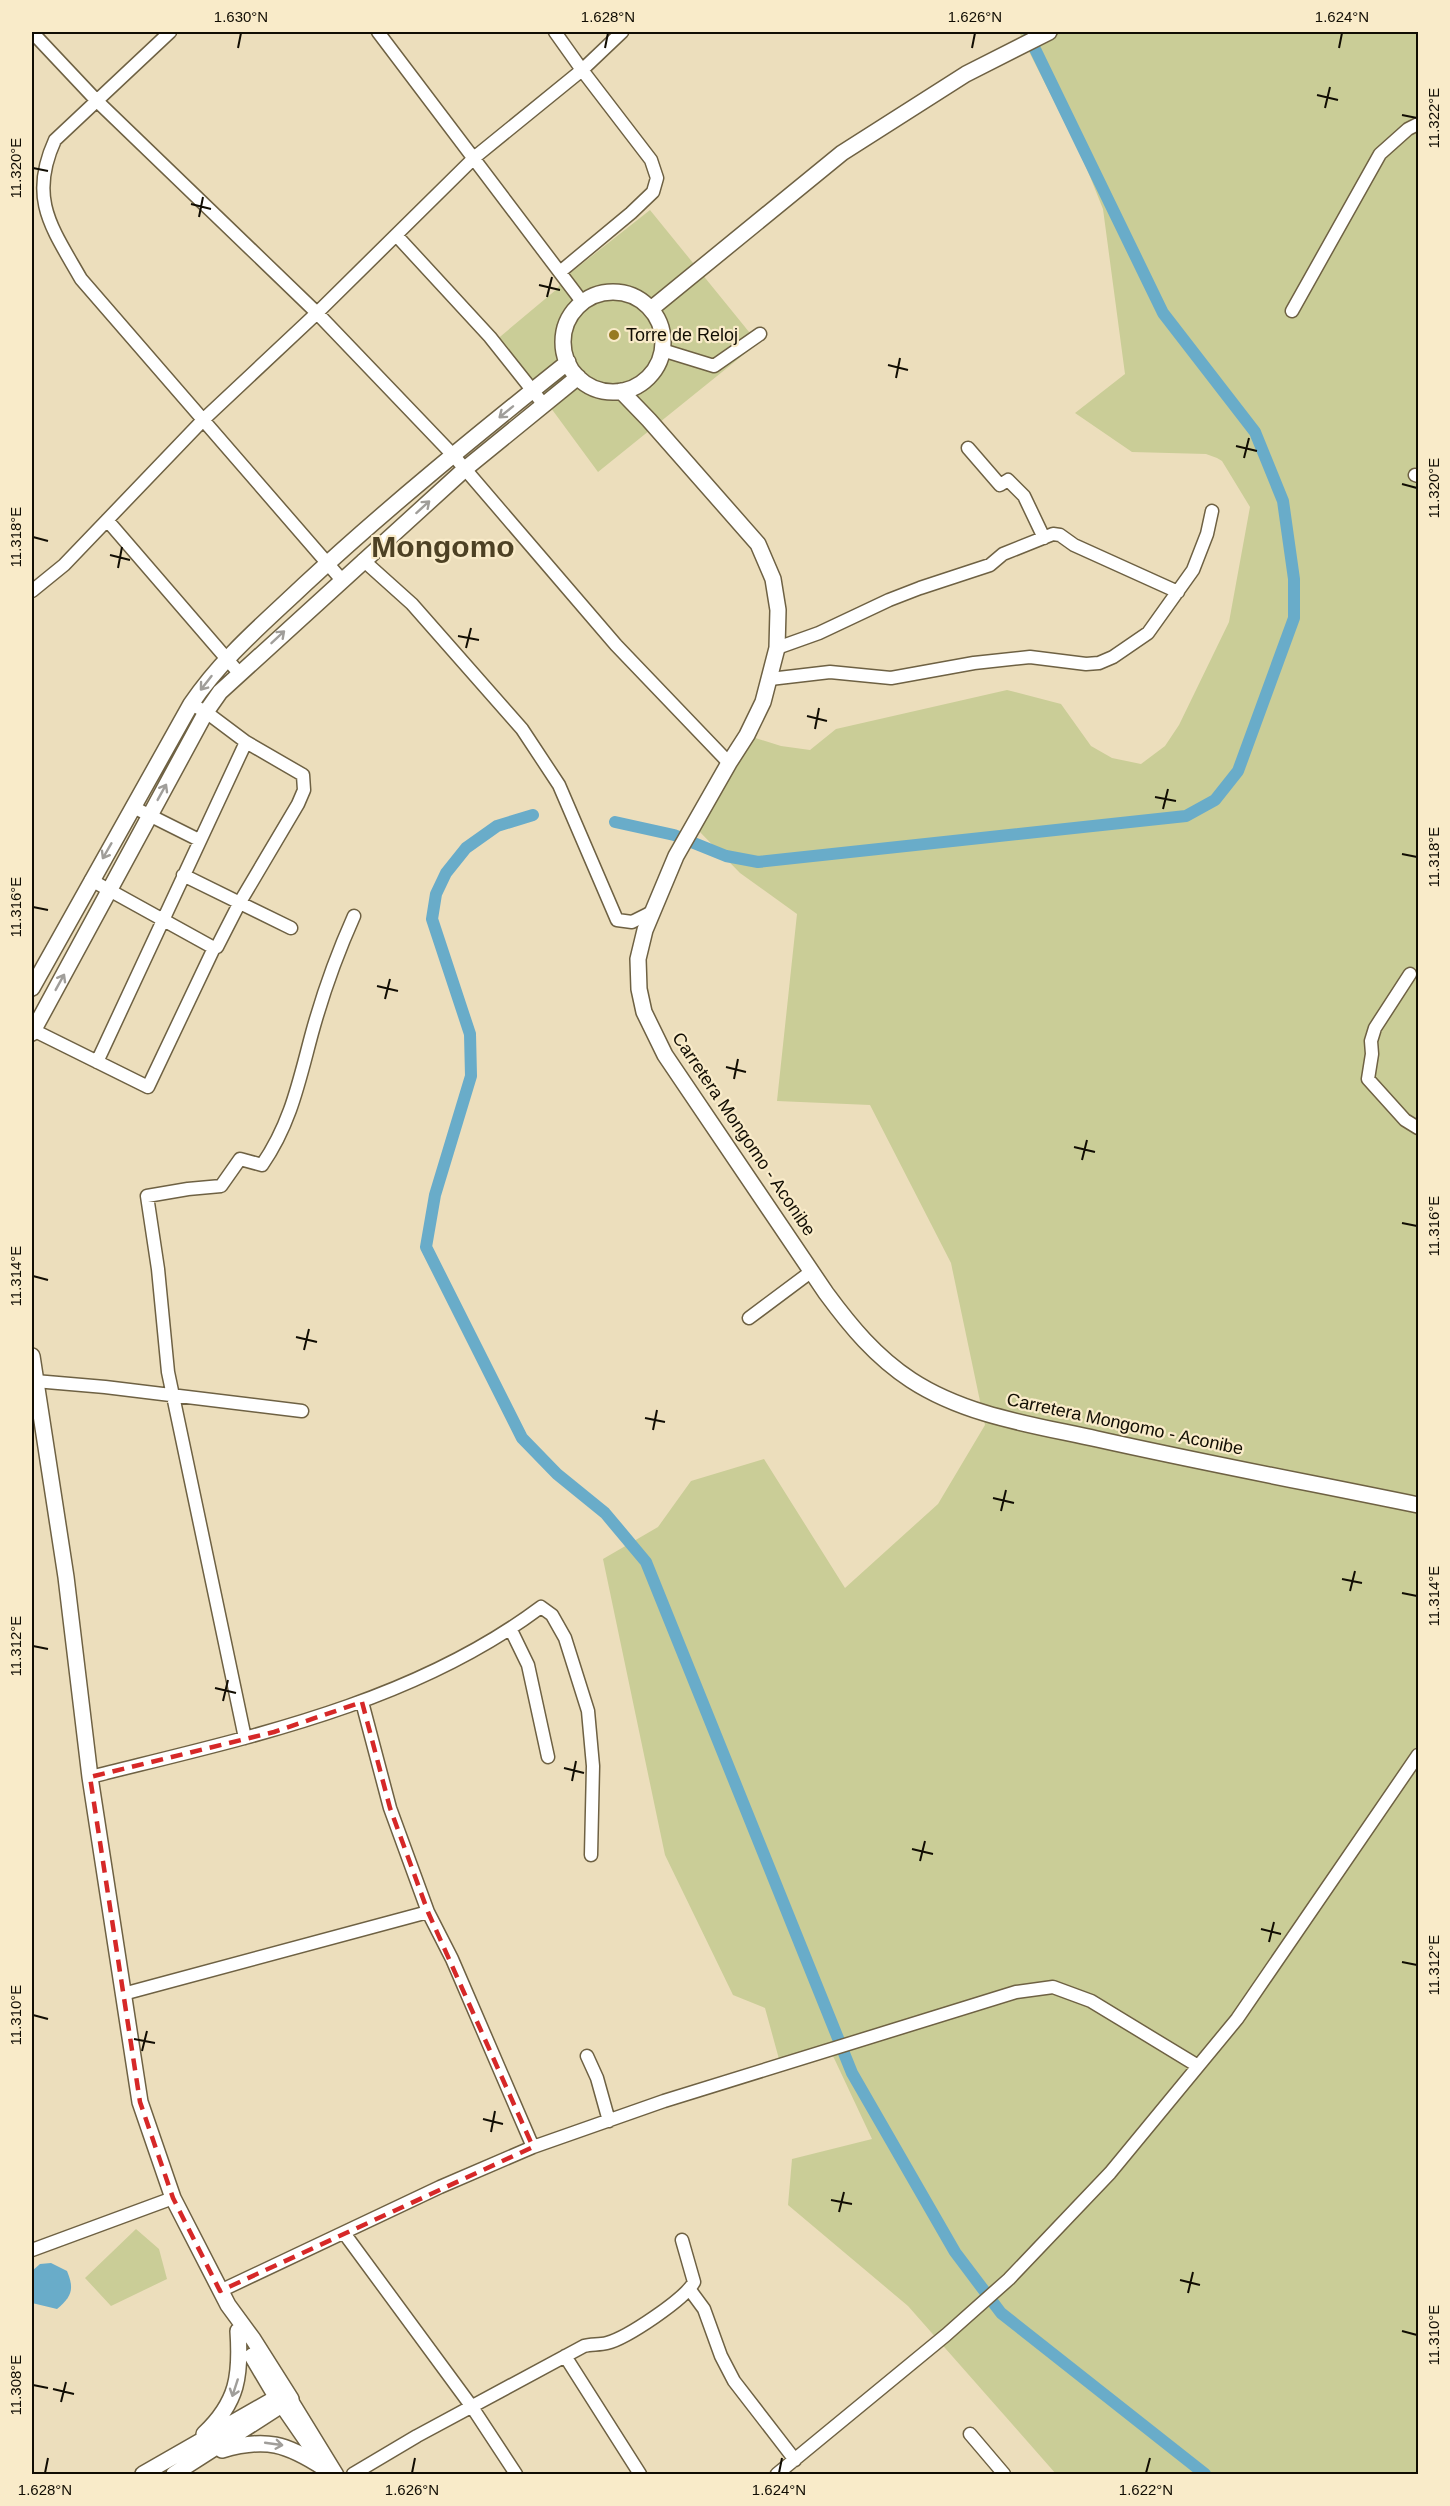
<svg xmlns="http://www.w3.org/2000/svg" width="1450" height="2506" font-family="Arial,sans-serif">
<rect width="100%" height="100%" fill="#ecdebc"/>
<path fill="#cacd97" d="M1019 32H1418V2474H1056L908 2306 788 2205 792 2159 872 2139 833 2056 782 2070 765 2008 733 1995 665 1855 603 1559 658 1527 691 1481 764 1459 845 1588 938 1504 985 1425 951 1263 870 1105 777 1101 797 914 740 873 697 829 749 736 781 746 810 750 836 729 1007 690 1061 704 1091 746 1112 758 1141 764 1165 746 1179 725 1229 622 1250 507 1222 461 1217 458 1206 454 1132 452 1075 413 1125 374 1103 209 1081 154Z
M650 210 758 343 598 472 548 404 495 341 557 289 564 278Z
M136 2229 159 2249 167 2279 111 2306 85 2278Z"/>
<path fill="#69acc9" d="M51 2263 67 2271C75 2290 71 2297 57 2309L32 2303V2271L40 2264Z"/>
<g fill="none" stroke-linecap="round" stroke-linejoin="round">
<path stroke="#69acc9" stroke-width="12" d="M533 815 497 826 466 848 446 873 436 894 432 919 470 1034 471 1076 435 1195 426 1247 522 1438 557 1474 605 1513 646 1562 852 2073 955 2252 1001 2313 1205 2474
M615 822 674 835 726 856 758 862 1186 816 1215 800 1238 771 1294 618V579L1283 501 1255 432 1163 313 1035 49 1029 32"/>
<g stroke="#6e6143" stroke-width="15">
<path id="minor" d="M32 32 96 100 317 313 453 455 616 645 729 763
M170 32 55 140C28 199 52 228 81 279L341 579
M378 32 583 303
M555 32 582 70 651 160 657 178 653 192 631 213 560 272
M396 235 490 337 544 405
M1292 311 1380 154 1408 129 1418 124
M662 350 714 366 760 334
M968 448 1000 485 1008 480 1024 496 1044 538
M1415 475 1418 476
M107 520 239 673
M363 560 412 604 522 729 559 785 617 920 632 922 652 912
M32 591 64 565 204 419 317 313 475 157 582 70 622 32
M777 648 819 633 889 600 920 588 990 565 1003 554 1053 534 1060 535 1074 545 1178 592
M770 679 830 672 891 678 974 663 1030 657 1086 664 1099 663 1113 657 1148 633 1193 570 1207 534 1212 511
M133 807 199 840
M183 875 291 928
M91 880 214 948
M1410 974 1375 1028 1371 1041 1372 1054 1368 1079 1405 1120 1418 1128
M33 1030 148 1087 214 948 217 947 240 902 298 804 304 790 303 775 246 742 206 712 191 704
M97 1062 246 742
M749 1318 812 1271
M35 1381 105 1387 302 1411
M511 1630 528 1665 548 1757
M362 1702 390 1808 428 1912 452 1959 533 2147
M245 1738 168 1372 158 1269 147 1196 188 1189 221 1186 240 1159 262 1165C291 1123 299 1081 312 1033 323 993 337 954 354 916
M90 1777C245 1738 410 1705 541 1607L552 1615 565 1638 588 1711 593 1766 591 1855
M123 1994 428 1912
M587 2056 597 2078 609 2121
M344 2233 472 2407 516 2474
M32 2250 173 2198
M690 2290 704 2309 721 2356 734 2381 795 2460
M220 2291 440 2187 533 2147 664 2101 1016 1992 1053 1987 1091 2001 1198 2066
M565 2356 640 2474
M291 2399 337 2474
M281 2406 321 2464
M970 2434 1004 2474
M353 2474 417 2436 584 2346C591 2344 599 2345 607 2343 627 2338 685 2299 694 2282L682 2240
M777 2474 946 2335 1009 2279 1110 2173 1237 2019 1418 1755"/>
</g>
<g stroke="#6e6143" stroke-width="18">
<path id="major" d="M563 342a50 50 0 1 1 100 0a50 50 0 1 1-100 0Z
M651 309 842 153 966 74 1049 32
M621 391 649 420 758 544 773 579 778 610 777 648 763 702 747 735 729 763 676 856 645 930 638 959 639 989 644 1012 665 1055 826 1293C851 1327 876 1357 911 1380 966 1416 1034 1425 1097 1439 1204 1463 1311 1483 1418 1505
M32 988 191 704C222 658 264 623 304 585 388 507 478 434 568 362
M32 1033 206 712 220 692 465 469 578 377
M32 1356 66 1577 90 1777 140 2102 173 2198 228 2305 253 2339 291 2399 174 2474
M252 2356 281 2405
M204 2434C238 2402 241 2375 238 2331
M222 2450C266 2437 287 2444 324 2468
M143 2474 276 2398"/>
</g>
<use href="#minor" stroke="#fff" stroke-width="12"/>
<use href="#major" stroke="#fff" stroke-width="15"/>
</g>
<defs><path id="oneway-shaft" d="M-6 0H5M1.5-3L5.5 0L1.5 3" fill="none" stroke-width="1.6" stroke-linecap="round" stroke-linejoin="round" transform="scale(1.5)"/></defs>
<g stroke="#a09e9a">
<use href="#oneway-shaft" transform="translate(506 412) rotate(141)"/>
<use href="#oneway-shaft" transform="translate(423 507) rotate(-42)"/>
<use href="#oneway-shaft" transform="translate(278 637) rotate(-43)"/>
<use href="#oneway-shaft" transform="translate(206 683) rotate(128)"/>
<use href="#oneway-shaft" transform="translate(162 792) rotate(-61)"/>
<use href="#oneway-shaft" transform="translate(107 851) rotate(120)"/>
<use href="#oneway-shaft" transform="translate(60 982) rotate(-61)"/>
<use href="#oneway-shaft" transform="translate(235 2388) rotate(108)"/>
<use href="#oneway-shaft" transform="translate(274 2444) rotate(8)"/>
</g>
<path fill="none" stroke="#d62828" stroke-width="4.5" stroke-dasharray="12 8" stroke-linejoin="round" d="M362 1702 390 1808 428 1912 533 2147 220 2291 173 2198 140 2102 90 1777 274 1732Z"/>
<path fill="none" stroke="#110d03" stroke-width="2" d="M238 48 241 33M605 48 608 33M972 48 975 33M1339 48 1342 33M1317 95 1338 100M1325 108 1330 87M1402 115 1417 118M33 168 48 171M191 204 211 209M199 217 203 197M539 285 560 290M547 297 552 277M888 365 908 370M896 378 900 358M1236 446 1257 451M1244 458 1249 438M1402 484 1417 488M33 537 48 541M110 555 130 560M118 568 122 547M458 636 479 640M466 648 471 628M807 716 827 721M815 729 819 708M1155 797 1176 801M1163 809 1168 789M1402 854 1417 857M33 907 48 910M377 986 398 991M385 999 390 979M726 1067 746 1072M734 1079 738 1059M1074 1147 1095 1152M1082 1160 1087 1140M1402 1223 1417 1226M33 1276 48 1280M296 1337 317 1342M304 1350 309 1329M645 1418 665 1422M653 1430 657 1410M993 1498 1014 1503M1001 1511 1006 1490M1342 1579 1362 1583M1350 1591 1355 1571M1402 1593 1417 1596M33 1646 48 1649M215 1688 236 1693M223 1701 228 1680M564 1768 584 1773M572 1781 576 1761M912 1849 933 1854M920 1861 925 1841M1261 1929 1281 1934M1269 1942 1274 1922M1402 1962 1417 1965M33 2015 48 2019M134 2039 155 2043M142 2051 147 2031M483 2119 503 2124M491 2132 495 2111M831 2200 852 2204M839 2212 844 2192M1180 2280 1200 2285M1188 2293 1193 2272M1402 2331 1417 2335M33 2385 48 2388M53 2389 74 2394M61 2402 66 2382M45 2473 48 2458M412 2473 415 2458M779 2473 782 2458M1146 2473 1150 2458"/>
<circle fill="#977a22" stroke="#f9ebc9" stroke-width="2" cx="614" cy="335" r="6"/>
<g text-anchor="middle" dominant-baseline="central" stroke-width="4.5" stroke-linejoin="round" paint-order="stroke">
<g font-size="18" fill="#110d03" stroke="#f9ebc9" text-anchor="start">
<text x="626" y="335">Torre de Reloj</text>
</g>
<g font-size="18" fill="#110d03" stroke="#f9ebc9">
<text transform="translate(744 1134) rotate(56)">Carretera Mongomo - Aconibe</text>
<text transform="translate(1125 1424) rotate(12)">Carretera Mongomo - Aconibe</text>
</g>
<g font-size="30" font-weight="bold" fill="#4d4124" stroke="#f9ebc9">
<text x="443" y="546">Mongomo</text>
</g>
</g>
<rect width="1450" height="2506" fill="none" stroke="#f9ebc9" stroke-width="66"/>
<rect x="33" y="33" width="1384" height="2440" fill="none" stroke="#110d03" stroke-width="2"/>
<g font-size="15" text-anchor="middle" fill="#110d03">
<text x="241" y="22">1.630°N</text>
<text x="608" y="22">1.628°N</text>
<text x="975" y="22">1.626°N</text>
<text x="1342" y="22">1.624°N</text>
<text transform="translate(1434 118) rotate(-90)" y="5">11.322°E</text>
<text transform="translate(16 168) rotate(-90)" y="5">11.320°E</text>
<text transform="translate(1434 488) rotate(-90)" y="5">11.320°E</text>
<text transform="translate(16 537) rotate(-90)" y="5">11.318°E</text>
<text transform="translate(1434 857) rotate(-90)" y="5">11.318°E</text>
<text transform="translate(16 907) rotate(-90)" y="5">11.316°E</text>
<text transform="translate(1434 1226) rotate(-90)" y="5">11.316°E</text>
<text transform="translate(16 1276) rotate(-90)" y="5">11.314°E</text>
<text transform="translate(1434 1596) rotate(-90)" y="5">11.314°E</text>
<text transform="translate(16 1646) rotate(-90)" y="5">11.312°E</text>
<text transform="translate(1434 1965) rotate(-90)" y="5">11.312°E</text>
<text transform="translate(16 2015) rotate(-90)" y="5">11.310°E</text>
<text transform="translate(1434 2335) rotate(-90)" y="5">11.310°E</text>
<text transform="translate(16 2385) rotate(-90)" y="5">11.308°E</text>
<text x="45" y="2495">1.628°N</text>
<text x="412" y="2495">1.626°N</text>
<text x="779" y="2495">1.624°N</text>
<text x="1146" y="2495">1.622°N</text>
</g>
</svg>
